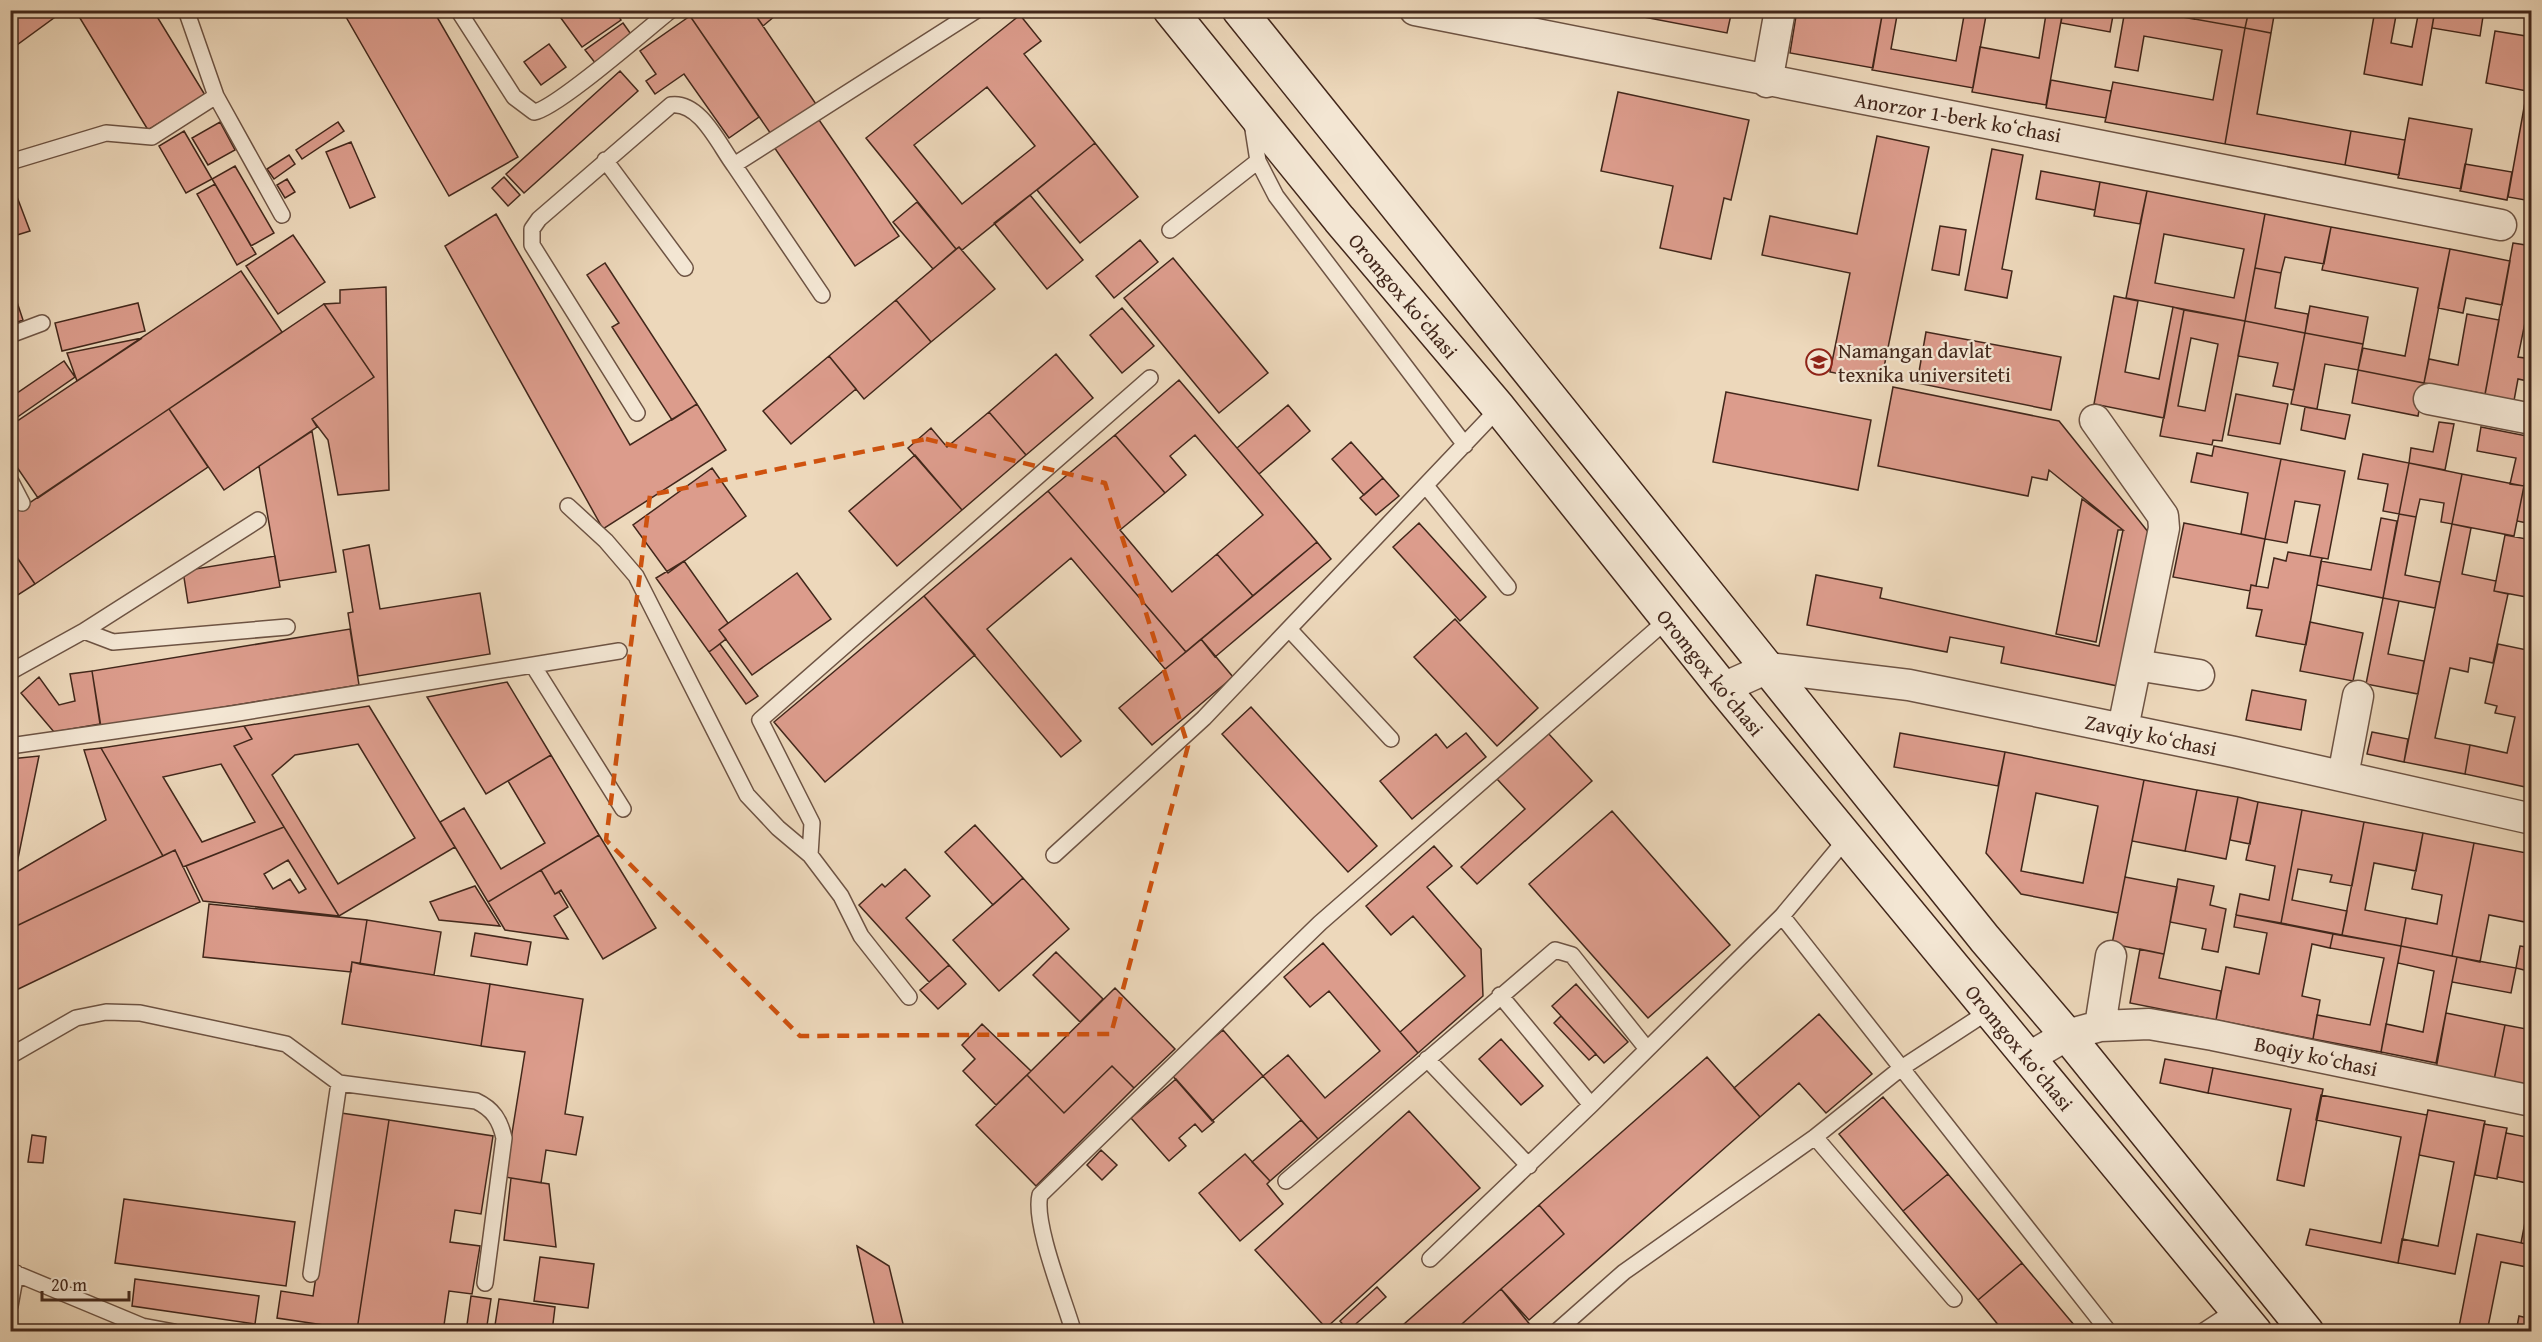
<svg xmlns="http://www.w3.org/2000/svg" width="2542" height="1342" font-family="'Gentium Book Plus',serif">
<rect width="100%" height="100%" fill="#edd8bb"/>
<filter id="stains"><feTurbulence type="fractalNoise" baseFrequency=".00333" numOctaves="4"/><feColorMatrix values="0 0 0 0 .2 0 0 0 0 .09 0 0 0 0 .02 0 0 0 .5 -.17"/></filter>
<radialGradient id="worn" r=".72"><stop offset=".6" stop-color="#630" stop-opacity="0"/><stop offset="1" stop-color="#630" stop-opacity=".3"/></radialGradient>
<path fill="#dc9c8c" stroke="#42271b" stroke-width="1.5" fill-rule="evenodd" d="M10 10H61L62 12 10 50Z
M75 10H153L205 95 148 130Z
M342 10H433L518 157 449 196Z
M555 10H615L621 20 582 47Z
M697 10H752L818 107 773 137 690 16Z
M752 10H782L763 26Z
M1607 10H1732L1727 33Z
M1797 10H1883L1873 68 1790 53Z
M1883 10H1898L1891 49 1956 61 1965 10H1987L1973 88 1872 70Z
M2025 10H2063L2046 105 1972 92 1980 47 2039 58 2046 14Z
M2063 10H2114L2110 32 2061 23Z
M2125 10H2144L2245 28 2225 144 2105 122 2113 82 2213 100 2222 50 2144 36 2138 71 2115 67Z
M2144 10H2195L2194 19Z
M2195 10H2249L2245 28 2194 19Z
M2249 10H2275L2271 33 2245 28Z
M2375 10H2397L2391 43 2412 47 2419 10H2435L2422 85 2364 74Z
M2435 10H2484L2480 36 2432 28Z
M1020 15 1041 41 1024 54 1095 143 962 250 959 247 956 249 866 138ZM987 87 1035 146 962 204 914 145Z
M690 16 759 117 729 138 684 74 655 94 646 81 656 74 640 51Z
M623 23 633 37 596 64 585 50Z
M2245 28 2271 33 2257 114 2351 131 2345 165 2225 144Z
M2495 31 2532 37V162L2525 200 2508 197 2527 91 2486 83Z
M549 44 566 67 541 85 524 62Z
M620 71 638 91 524 193 506 174Z
M2051 80 2111 91 2106 118 2046 108Z
M1618 92 1749 120 1731 200 1724 198 1711 259 1660 248 1673 186 1601 171Z
M817 117 899 236 855 266 774 147Z
M2409 118 2472 129 2461 189 2398 178Z
M220 122 235 150 208 165 192 138Z
M338 122 344 131 302 159 296 150Z
M184 131 212 179 186 193 159 146Z
M2351 131 2405 140 2399 175 2345 165Z
M1877 136 1929 147 1881 382 1830 372 1850 273 1762 255 1770 216 1857 234Z
M351 142 375 197 350 208 326 152Z
M1095 143 1138 197 1080 243 1037 190Z
M1992 149 2023 155 2002 269 2012 271 2007 298 1965 290Z
M289 155 295 164 274 179 267 169Z
M2465 164 2512 172 2507 200 2460 191Z
M235 166 274 233 251 246 212 179Z
M2041 171 2100 182 2095 210 2036 199Z
M504 177 520 195 508 206 492 188Z
M287 179 295 192 285 198 277 185Z
M11 181 30 231 17 235 10 217Z
M2100 182 2147 191 2140 224 2094 216Z
M215 184 256 254 237 265 197 194Z
M2147 191 2265 214 2245 321 2126 298ZM2164 234 2244 249 2234 298 2155 283Z
M1030 195 1083 260 1047 289 994 223Z
M917 202 956 249 933 269 893 222Z
M496 214 630 445 697 404 726 450 603 529 445 246Z
M2265 214 2331 227 2324 264 2285 257 2281 273 2255 268Z
M1940 226 1966 230 1959 275 1932 270Z
M2331 227 2450 249 2424 383 2358 370 2363 348 2405 356 2418 288 2322 270Z
M293 235 325 282 278 314 246 266Z
M1140 240 1158 262 1114 298 1096 276Z
M2513 243 2532 246V288L2518 357 2532 359V382L2518 379 2513 406 2484 400Z
M959 247 995 289 931 342 896 300Z
M2450 249 2510 261 2502 305 2466 298 2463 313 2438 308Z
M1173 258 1268 373 1219 413 1124 298Z
M605 263 697 404 672 420 612 327 619 323 587 275Z
M2255 268 2281 273 2275 308 2308 314 2305 333 2245 321Z
M241 271 282 332 38 498 10 457V426Z
M386 287 389 490 338 495 328 440 312 419 374 377 324 304 340 303V290Z
M14 293 23 320 10 325V295Z
M2114 296 2138 301 2125 372 2159 379 2173 307 2184 310 2164 418 2094 404Z
M896 300 931 342 864 399 829 356Z
M138 303 145 331 62 351 55 323Z
M324 304 374 377 312 419 317 427 224 490 169 409Z
M2310 306 2368 317 2363 344 2305 333Z
M1122 308 1154 346 1122 373 1090 335Z
M2184 310 2245 321 2222 441 2213 440 2212 445 2160 436ZM2191 338 2218 344 2205 411 2178 406Z
M2467 314 2499 320 2485 394 2424 383 2429 359 2458 365Z
M2245 321 2305 333 2294 390 2273 386 2278 363 2238 356Z
M1926 332 2061 357 2051 410 1917 383Z
M2305 333 2363 344 2358 370 2325 364 2317 409 2291 404Z
M142 338 77 381 67 353Z
M1056 354 1093 398 1026 455 989 412Z
M829 356 856 389 791 444 763 411Z
M64 361 75 377 16 418 10 410V398Z
M2358 370 2424 383 2418 416 2352 403Z
M1179 380 1317 542 1253 596 1217 554 1263 515 1195 435 1170 456 1186 475 1165 493 1115 435Z
M1893 387 2059 421 2157 543 2128 688 2001 663 2004 647 1950 637 1947 652 1807 625 1816 575 1882 588 1880 598 2099 646 2123 530 2049 470 2047 480 2032 477 2028 496 1878 466Z
M1726 392 1871 420 1858 490 1713 462Z
M2236 394 2288 404 2280 444 2228 435Z
M1288 405 1310 431 1259 474 1237 448Z
M2305 407 2350 415 2345 439 2301 430Z
M169 409 208 467 35 584 10 547V516Z
M989 412 1026 455 962 510 908 448 931 428 947 447Z
M2439 422 2454 424 2445 470 2409 463 2411 448 2433 452Z
M2481 427 2532 437 2524 486 2510 484 2516 458 2477 451Z
M312 431 336 572 279 581 259 466Z
M1115 435 1165 493 1120 530 1172 592 1217 554 1253 596 1186 652 1048 491Z
M1351 442 1383 478 1364 495 1332 459Z
M2214 446 2281 459 2265 539 2241 534 2248 493 2191 482 2197 453 2212 456Z
M2532 450V488L2524 486Z
M2363 454 2409 463 2399 514 2383 511 2388 484 2358 479Z
M915 455 962 510 897 566 849 511Z
M2281 459 2345 471 2328 559 2310 556 2320 505 2295 501 2287 543 2265 539Z
M2409 463 2462 474 2452 524 2441 522 2444 503 2420 499 2416 517 2399 514Z
M712 468 746 516 668 573 633 525Z
M2462 474 2524 486 2514 536 2452 524Z
M1383 478 1399 496 1376 515 1360 498Z
M2524 486 2532 488V524L2517 521Z
M1048 491 1186 652 1165 669 1071 558 987 629 1081 741 1061 757 924 596Z
M2082 499 2123 530H2118L2096 642 2056 634Z
M2399 514 2416 517 2405 575 2440 582 2435 608 2383 598Z
M2381 518 2397 521 2383 598 2317 585 2321 561 2371 570Z
M1419 523 1486 597 1460 621 1393 547Z
M2184 523 2265 539 2256 586 2251 585 2250 591 2173 577Z
M2452 524 2471 528 2462 574 2496 581 2494 591 2508 594 2493 663 2470 658 2468 672 2450 668 2435 738 2470 745 2465 774 2404 762Z
M2505 535 2532 540V598L2494 591Z
M1317 542 1331 559 1215 657 1201 639Z
M369 545 380 609 480 593 490 654 358 676 348 613 353 612 343 550Z
M10 547 35 584 10 600Z
M2288 552 2322 558 2306 645 2256 636 2262 610 2247 608 2251 585 2268 588 2274 558 2286 561Z
M275 556 280 587 188 603 183 571Z
M684 561 728 623 719 630 726 639 709 652 656 578Z
M797 573 831 619 752 675 719 630Z
M924 596 975 655 825 782 774 722Z
M2383 598 2399 601 2388 654 2424 661 2418 694 2366 684Z
M1455 619 1538 708 1497 746 1414 657Z
M2310 622 2363 633 2353 681 2300 671Z
M350 629 359 685 101 727 92 671Z
M1201 639 1233 677 1152 745 1119 708Z
M720 644 758 696 746 704 709 652Z
M2498 644 2532 651 2530 788 2465 774 2470 745 2507 753 2515 717 2495 713 2497 706 2485 703Z
M92 671 100 724 54 732 21 693 39 677 59 705 75 701 70 674Z
M507 682 551 755 486 794 427 697Z
M2252 690 2306 700 2301 730 2246 720Z
M369 706 455 847 339 916 234 746 252 739 244 726ZM358 744 415 838 338 884 272 775 295 755Z
M1251 707 1377 846 1348 872 1222 734Z
M244 726 252 739 234 746 284 827 183 867 175 850 163 856 101 748ZM221 764 255 822 202 842 163 777Z
M2372 732 2408 739 2404 762 2367 754Z
M1466 733 1486 757 1412 819 1380 781 1436 734 1447 748Z
M1548 733 1592 781 1477 884 1461 867 1525 809 1497 779Z
M1900 733 2005 752 1998 786 1894 767Z
M101 748 163 856 10 929V759L39 756 15 873 106 820 84 750Z
M2005 752 2144 780 2118 913 2021 894 1986 853ZM2036 793 2098 806 2083 883 2021 871Z
M551 755 599 835 488 902 440 822 464 808 501 869 545 843 508 781Z
M2144 780 2197 790 2185 851 2132 841Z
M2197 790 2238 797 2226 859 2185 851Z
M2238 797 2258 802 2250 844 2230 840Z
M2258 802 2302 810 2281 923 2236 915 2240 894 2269 900 2275 866 2246 860Z
M2302 810 2364 822 2352 886 2330 882 2332 875 2298 869 2292 900 2347 911 2342 935 2281 923Z
M1612 811 1730 945 1648 1018 1529 884Z
M2364 822 2423 833 2416 871 2374 863 2365 910 2406 918 2401 946 2342 935Z
M975 825 1023 878 993 905 945 852Z
M284 827 339 916 203 901 186 866ZM288 860 306 889 299 893 290 879 273 889 264 874Z
M2423 833 2474 843 2452 956 2401 946 2406 918 2437 924 2442 895 2412 889Z
M599 835 656 928 603 959 561 890 555 894 541 870Z
M2474 843 2532 854V890L2525 922 2489 915 2480 962 2452 956Z
M1434 846 1452 866 1427 887 1481 949 1483 996 1418 1053 1400 1032 1465 976 1413 916 1391 935 1366 906Z
M175 850 200 902 10 993V929Z
M905 869 930 896 906 918 949 965 929 982 859 905 882 884 885 887Z
M541 870 555 894 559 892 568 907 554 916 568 939 505 930 488 902Z
M2125 877 2177 887 2164 954 2112 944Z
M1023 878 1069 929 999 991 953 940Z
M2178 879 2214 886 2210 905 2226 909 2218 952 2202 949 2206 929 2170 922Z
M475 886 500 926 439 920 430 902Z
M2532 890V910L2528 909Z
M209 904 367 920 360 964 352 962 351 972 203 957Z
M2236 915 2333 934 2330 948 2312 944 2302 996 2320 1000 2313 1039 2216 1020 2226 967 2259 974 2267 933 2234 927Z
M367 920 441 932 434 975 360 964Z
M475 933 531 942 527 965 471 956Z
M2333 934 2401 946 2381 1052 2313 1039 2317 1015 2370 1025 2384 958 2330 948Z
M1323 943 1418 1053 1318 1139 1263 1076 1288 1055 1325 1098 1380 1051 1329 991 1310 1007 1284 977Z
M2401 946 2457 957 2436 1063 2381 1052 2386 1024 2423 1032 2434 971 2398 963Z
M2520 946 2532 948V972L2516 968Z
M2140 949 2164 954 2159 978 2221 991 2216 1020 2130 1003Z
M1056 952 1103 999 1080 1022 1033 975Z
M2457 957 2516 968 2511 993 2452 982Z
M352 962 490 984 481 1046 342 1024Z
M949 965 966 984 938 1009 920 990Z
M490 984 583 999 565 1114 583 1117 576 1155 546 1150 541 1183 505 1177 525 1052 481 1046Z
M1576 984 1628 1042 1604 1063 1552 1006Z
M1115 988 1175 1049 1134 1088 1112 1066 1064 1113 1027 1075Z
M2446 1013 2505 1025 2494 1080 2436 1069Z
M1819 1014 1872 1074 1826 1113 1799 1083 1760 1117 1734 1088Z
M1561 1016 1596 1054 1589 1060 1554 1023Z
M982 1024 1031 1071 996 1105 963 1071 975 1059 962 1045Z
M2505 1025 2532 1030V1087L2494 1080Z
M1223 1030 1263 1076 1212 1121 1171 1074Z
M1501 1039 1543 1086 1521 1105 1479 1059Z
M1707 1057 1760 1117 1529 1320 1501 1289 1564 1234 1539 1205Z
M2165 1059 2213 1068 2208 1093 2160 1083Z
M1112 1066 1134 1088 1036 1186 976 1125 1027 1075 1064 1113Z
M2213 1068 2323 1089 2304 1186 2277 1180 2291 1109 2208 1093Z
M1176 1079 1214 1122 1202 1132 1195 1124 1179 1138 1186 1146 1169 1161 1131 1118Z
M2321 1095 2427 1115 2398 1263 2306 1245 2310 1229 2381 1243 2401 1137 2316 1120Z
M1883 1097 1948 1174 1903 1211 1839 1134Z
M2428 1110 2485 1121 2455 1274 2398 1263 2402 1239 2438 1246 2454 1162 2419 1155Z
M1409 1111 1480 1188 1326 1328 1255 1250Z
M341 1113 389 1120 357 1330 277 1318 281 1291 313 1296Z
M389 1120 493 1136 481 1214 455 1210 450 1242 480 1246 472 1294 449 1291 443 1332 357 1330Z
M1301 1120 1318 1139 1270 1181 1252 1162Z
M2484 1124 2507 1128 2497 1179 2475 1175Z
M2506 1133 2532 1138V1184L2497 1177Z
M32 1135 46 1137 43 1163 28 1162Z
M1101 1150 1117 1165 1102 1180 1087 1165Z
M1245 1154 1270 1181 1267 1184 1283 1204 1240 1241 1199 1193Z
M1948 1174 2022 1263 1978 1300 1903 1211Z
M511 1178 549 1184 556 1247 504 1240Z
M124 1199 295 1222 286 1286 115 1263Z
M1539 1205 1564 1234 1501 1289 1453 1332H1395Z
M2526 1217 2532 1218V1245L2521 1243Z
M2477 1234 2532 1245V1268L2501 1262 2487 1332H2458Z
M857 1246 889 1266 905 1332H876Z
M540 1257 594 1264 588 1308 534 1301Z
M2022 1263 2080 1332H2004L1978 1300Z
M135 1279 259 1296 255 1324 132 1306Z
M1377 1287 1386 1297 1348 1331 1340 1321Z
M1501 1289 1536 1332H1453Z
M471 1296 491 1299 486 1332H466Z
M499 1299 555 1307 552 1332H494Z
M2519 1316 2532 1319V1332H2516Z"/>
<g fill="none" stroke-linecap="round" stroke-linejoin="round">
<g stroke="#6d5343" stroke-width="18">
<path id="lane" d="M458 10 514 97 534 112C556 109 647 29 671 10
M216 96 282 215
M1252 123 1258 161 1276 196 1465 445
M605 160 685 268
M10 162 106 133 152 137 216 96 186 10
M734 165 822 295
M1170 230 1258 161
M10 335 42 323
M637 413 532 245V229L539 219 671 105C700 101 719 145 734 165L977 10
M10 480 22 503
M1426 486 1508 587
M568 506 606 541 636 576 747 795 778 828 810 855 841 896 861 936 909 997
M1289 629 1391 739
M84 631 113 642 287 627
M534 667 623 809
M10 672 84 631 258 520
M10 746 232 714 619 651
M810 855 812 823 760 720 1150 378
M1054 855 1204 718 1499 408
M1782 916 2109 1332
M1500 995 1591 1105
M10 1056 76 1018 106 1012 140 1013 286 1044 339 1083 311 1274
M1427 1059 1529 1166
M339 1083 476 1101C493 1109 500 1120 504 1138L485 1283
M1815 1137 1954 1299
M1286 1181 1555 950 1572 955 1647 1049
M1430 1259 1591 1105 1782 916 1847 838
M10 1271 142 1326 174 1332
M10 1306 16 1273
M1072 1327C1063 1297 1033 1222 1040 1195L1320 923 1667 620
M1556 1332 1624 1272 1815 1137 1900 1069 1989 1011
M2202 1332 2237 1309"/>
</g>
<g stroke="#6d5343" stroke-width="33">
<path id="street" d="M1415 10C1776 84 2139 152 2501 225
M1767 82 1780 10
M2429 399 2532 419
M2095 420 2163 516 2164 528 2123 728
M2136 665 2199 675
M1723 688 1768 668 1909 685 2234 752 2532 819
M2343 776 2358 696
M2100 1026 2111 956
M2028 1058 2067 1035 2100 1026 2149 1024 2213 1035 2532 1101"/>
</g>
<g stroke="#42271b" stroke-width="36">
<g id="secondary">
<path id="s1" d="M1170 10 1339 219 1499 408 1723 688 2255 1332"/>
<path d="M1239 10 1985 939 2067 1035 2307 1332"/>
</g>
</g>
<use href="#lane" stroke="#f3e6d3" stroke-width="15"/>
<use href="#street" stroke="#f3e6d3" stroke-width="30"/>
<use href="#secondary" stroke="#f3e6d3" stroke-width="33"/>
</g>
<path fill="none" stroke="#cf520e" stroke-width="4.5" stroke-dasharray="12 8" stroke-linejoin="round" d="M926 439 1105 483 1188 746 1111 1034 800 1036 606 840 650 495Z"/>
<defs>
<g id="university-ring" transform="scale(1.35)"><circle r="9.5" fill="#f3e6d3" stroke="#8f2418" stroke-width="1.5"/><path d="M0-5L7-2L0 1L-7-2ZM-4 1L0 2.5L4 1V4Q0 6-4 4Z" fill="#8f2418"/></g>
</defs>
<g fill-rule="evenodd">
<use href="#university-ring" x="1819" y="362"/>
</g>
<g text-anchor="middle" dominant-baseline="central" stroke-width="4.5" stroke-linejoin="round" paint-order="stroke">
<g font-size="21" fill="#42271b" stroke="#f3e6d3">
<text transform="translate(1958 117) rotate(10)">Anorzor 1-berk koʻchasi</text>
<text stroke="none"><textPath href="#s1" startOffset="369">Oromgox ko‘chasi</textPath></text>
<text stroke="none"><textPath href="#s1" startOffset="855">Oromgox ko‘chasi</textPath></text>
<text transform="translate(2151 735) rotate(12)">Zavqiy koʻchasi</text>
<text stroke="none"><textPath href="#s1" startOffset="1341">Oromgox ko‘chasi</textPath></text>
<text transform="translate(2316 1056) rotate(12)">Boqiy koʻchasi</text>
</g>
<g font-size="21" fill="#42271b" stroke="#f3e6d3" text-anchor="start">
<text x="1838" y="350">Namangan davlat<tspan x="1838" dy="24">texnika universiteti</tspan></text>
</g>
</g>
<rect width="2542" height="1342" fill="none" stroke="#edd8bb" stroke-width="36"/>
<rect x="12" y="12" width="2518" height="1318" fill="none" stroke="#42271b" stroke-width="3"/>
<rect x="18" y="18" width="2506" height="1306" fill="none" stroke="#42271b" stroke-width="1.5"/>
<path d="M42 1291v9h87v-9" fill="none" stroke="#42271b" stroke-width="3"/>
<text x="51" y="1291" font-size="18" fill="#42271b" stroke="#f3e6d3" stroke-width="4.5" paint-order="stroke">20 m</text>
<rect width="100%" height="100%" filter="url(#stains)"/>
<rect width="100%" height="100%" fill="url(#worn)"/>
</svg>
